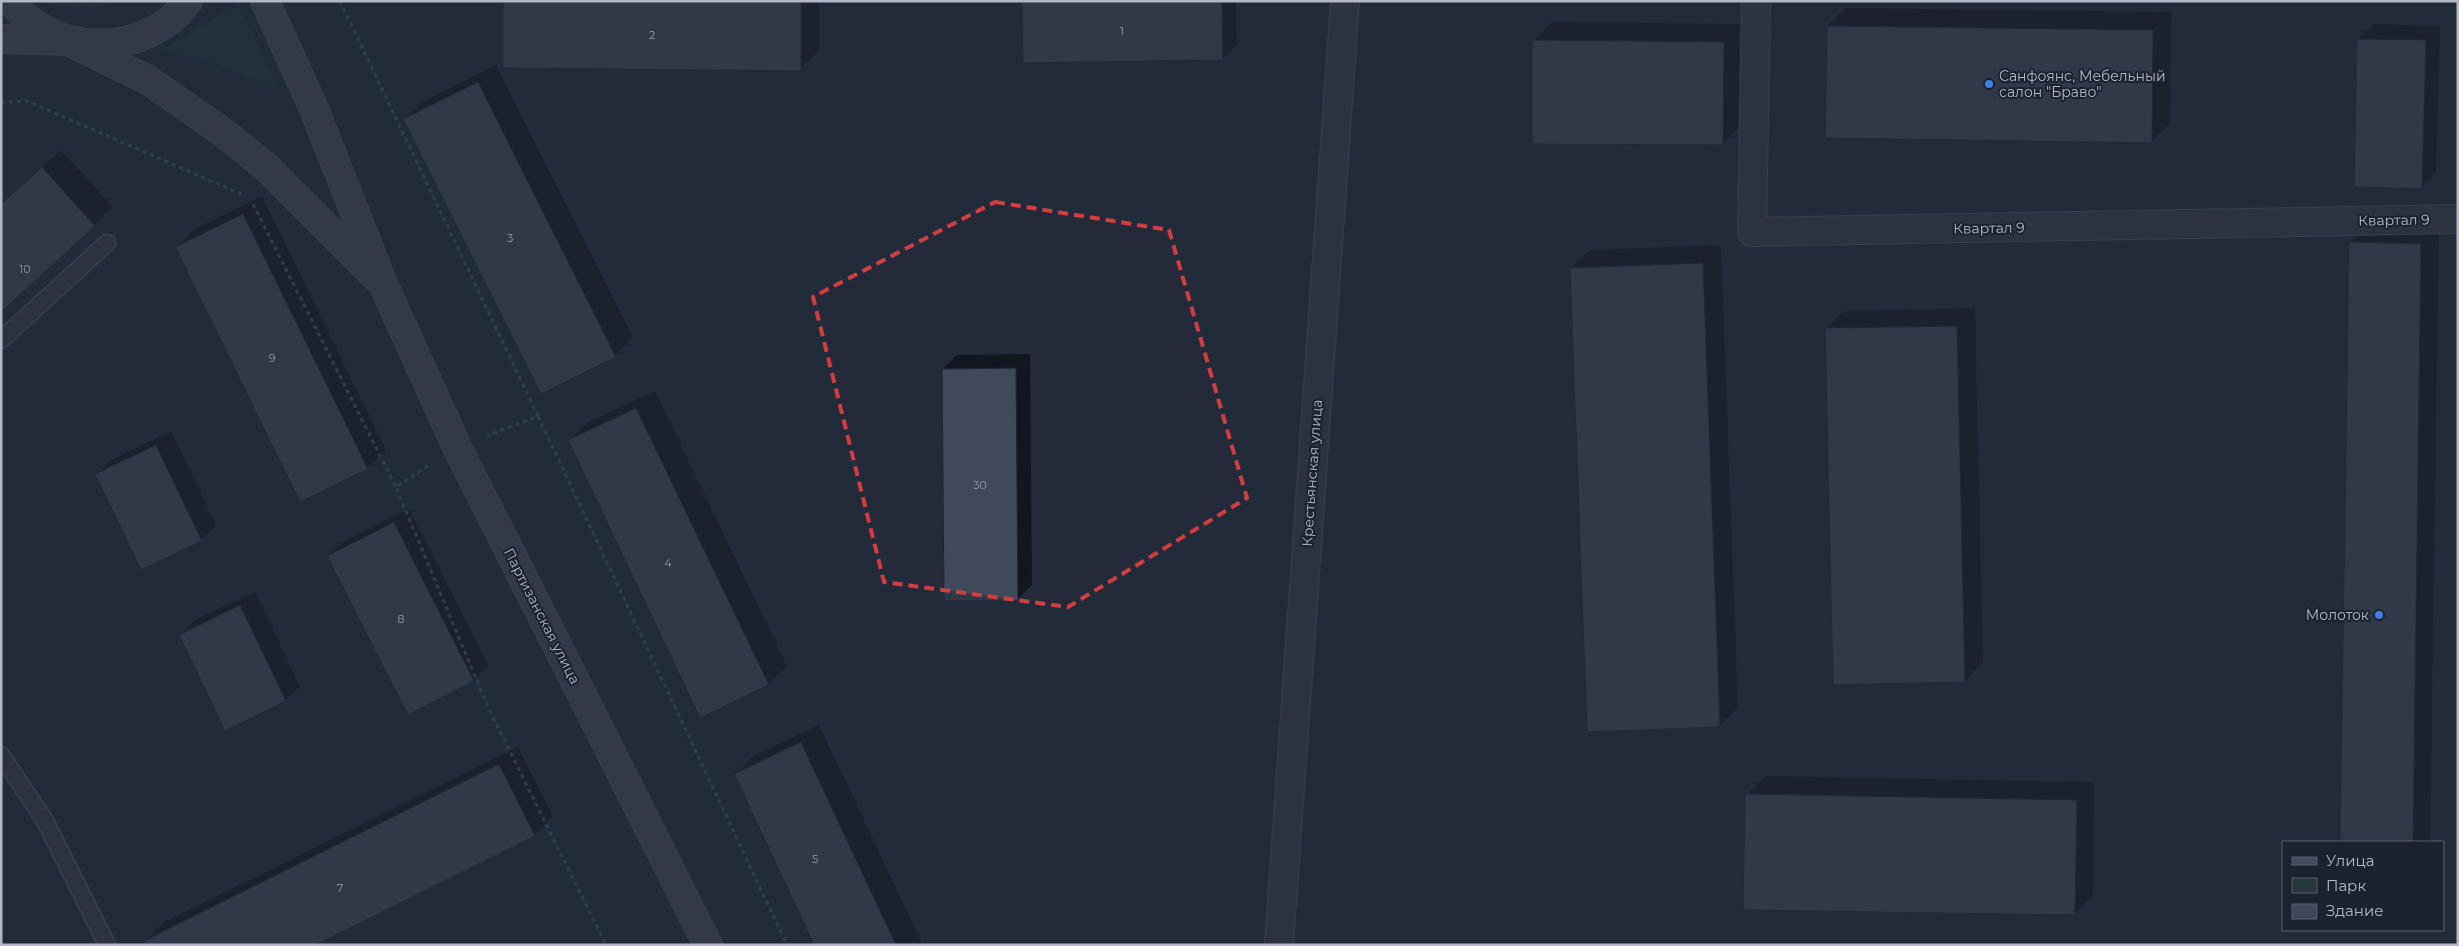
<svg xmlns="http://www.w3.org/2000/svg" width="2459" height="946" font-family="Montserrat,sans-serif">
<rect width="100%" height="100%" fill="#232b3b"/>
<path fill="#25373c" d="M39 1H118L75 10Z
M239 4 278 90 214 63 163 49Z"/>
<path fill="#0007" d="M504 1H819V51L800 69Z
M1023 1H1236L1237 44 1222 59Z
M1846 8 2171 12 2170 123 2151 142 1828 26Z
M1552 22 1742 24 1741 126 1723 144 1534 41Z
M2373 24 2440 26 2436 173 2421 187 2359 39Z
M496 65 633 337 615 356 405 120 423 101Z
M61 150 113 207 1 310V204Z
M262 196 386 450 367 468 177 247 195 229Z
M2368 224 2439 226 2430 842H2341L2350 243Z
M1721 245 1738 708 1719 726 1571 268 1590 250Z
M1975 308 1983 662 1965 681 1826 329 1844 311Z
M1030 354 1032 585 1017 600 943 369 957 355Z
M655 391 787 666 768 684 569 441 588 422Z
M171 431 216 525 201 540 141 569 96 475 111 460Z
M409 509 488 665 473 680 329 557 343 542Z
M255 592 300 686 285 700 180 635 195 620Z
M819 725 923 945H815L736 774 754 756Z
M518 747 553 816 534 835 146 941 164 922Z
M1765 776 2094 782 2093 895 2074 914 1747 795Z"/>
<path fill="#3f495a" stroke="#1e2532" d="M503 1H801V71L503 68Z
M1022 1H1222L1223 60 1023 63Z
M1827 26 2153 30 2152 143 1825 138Z
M2357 39 2426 40 2422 189 2354 187Z
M1532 40 1724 42 1723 145 1532 144Z
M478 82 616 357 541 394 403 119Z
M42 167 95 226 1 312V204Z
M243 214 368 469 300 502 175 247Z
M2349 242 2421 244 2413 842H2340Z
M1703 263 1720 727 1587 732 1570 268Z
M1957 326 1965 682 1833 685 1825 328Z
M1016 368 1018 601H944L942 369Z
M636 408 769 685 700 718 568 440Z
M156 445 202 541 141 570 95 474Z
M394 522 474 681 408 715 327 556Z
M240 605 286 701 225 731 179 635Z
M801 742 896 945H814L734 774Z
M499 764 535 836 316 945H146L144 941Z
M1745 794 2077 800 2075 915 1743 910Z"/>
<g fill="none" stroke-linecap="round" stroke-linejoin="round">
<g stroke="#525866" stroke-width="19">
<path id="service" d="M1 340 107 243
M1 755 44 819 107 945"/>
</g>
<g stroke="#525866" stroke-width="30">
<path id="minor" d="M1756 1 1752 232 2458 219
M1279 945 1345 1"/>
</g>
<g stroke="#525866" stroke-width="30">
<path id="secondary" d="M11 1C53 58 147 58 188 1
M265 1 314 109 383 284 457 447 708 945
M1 39 68 41 148 80 224 133 266 167 377 278"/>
</g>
<path stroke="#425459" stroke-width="3" stroke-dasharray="4 4" stroke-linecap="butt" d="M340 1 538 416 487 436
M1 102 27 101 246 196
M253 204 396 487
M538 416 787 945
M428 466 396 487 487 705 606 945"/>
<use href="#service" stroke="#363d4b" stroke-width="16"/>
<use href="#minor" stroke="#363d4b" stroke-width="28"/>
<use href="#secondary" stroke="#454c5e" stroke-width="28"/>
</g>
<path d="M0 0H2459V946H0ZM995 202 1169 230 1247 498 1068 607 884 582 813 297Z" fill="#232b3b" fill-opacity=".55" fill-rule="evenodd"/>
<path fill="none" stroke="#d13e40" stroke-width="4" stroke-dasharray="10 6" stroke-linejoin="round" d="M995 202 1169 230 1247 498 1068 607 884 582 813 297Z"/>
<g fill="#3f7fe0" stroke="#1c2330" stroke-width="2">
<circle cx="1989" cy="84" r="5"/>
<circle cx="2379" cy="615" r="5"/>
</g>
<g text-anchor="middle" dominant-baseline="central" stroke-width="4" stroke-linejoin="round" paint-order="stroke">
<g font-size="11" fill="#959cac">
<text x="1122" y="31">1</text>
<text x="652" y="35">2</text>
<text x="510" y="238">3</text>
<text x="25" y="269">10</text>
<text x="272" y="358">9</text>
<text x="980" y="485">30</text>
<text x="668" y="563">4</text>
<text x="401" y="619">8</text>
<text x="815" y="859">5</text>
<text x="340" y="888">7</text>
</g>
<g font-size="14" fill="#b2b8c7" stroke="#1c2330" text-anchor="start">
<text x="1999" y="76">Санфоянс, Мебельный<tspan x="1999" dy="16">салон "Браво"</tspan></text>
<text x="2369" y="615" text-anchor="end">Молоток</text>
</g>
<g font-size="14" fill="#b2b8c7" stroke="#1c2330">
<text transform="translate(2394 220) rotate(-1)">Квартал 9</text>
<text transform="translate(1989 228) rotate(-1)">Квартал 9</text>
<text transform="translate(1312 473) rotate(-86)">Крестьянская улица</text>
<text transform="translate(542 616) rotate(63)">Партизанская улица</text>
</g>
</g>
<rect width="2459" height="946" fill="none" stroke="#b2b8c7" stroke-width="5"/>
<rect x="2282" y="841" width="162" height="90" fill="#1c2330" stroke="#585f6c"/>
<rect x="2292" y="857" width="25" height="8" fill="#454c5e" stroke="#585f6c"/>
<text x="2326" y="866" font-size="15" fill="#b2b8c7">Улица</text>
<rect x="2292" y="878" width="25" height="15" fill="#25373c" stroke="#585f6c"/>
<text x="2326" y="891" font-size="15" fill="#b2b8c7">Парк</text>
<rect x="2292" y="904" width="25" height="15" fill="#3f495a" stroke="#585f6c"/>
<text x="2326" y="916" font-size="15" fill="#b2b8c7">Здание</text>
</svg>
